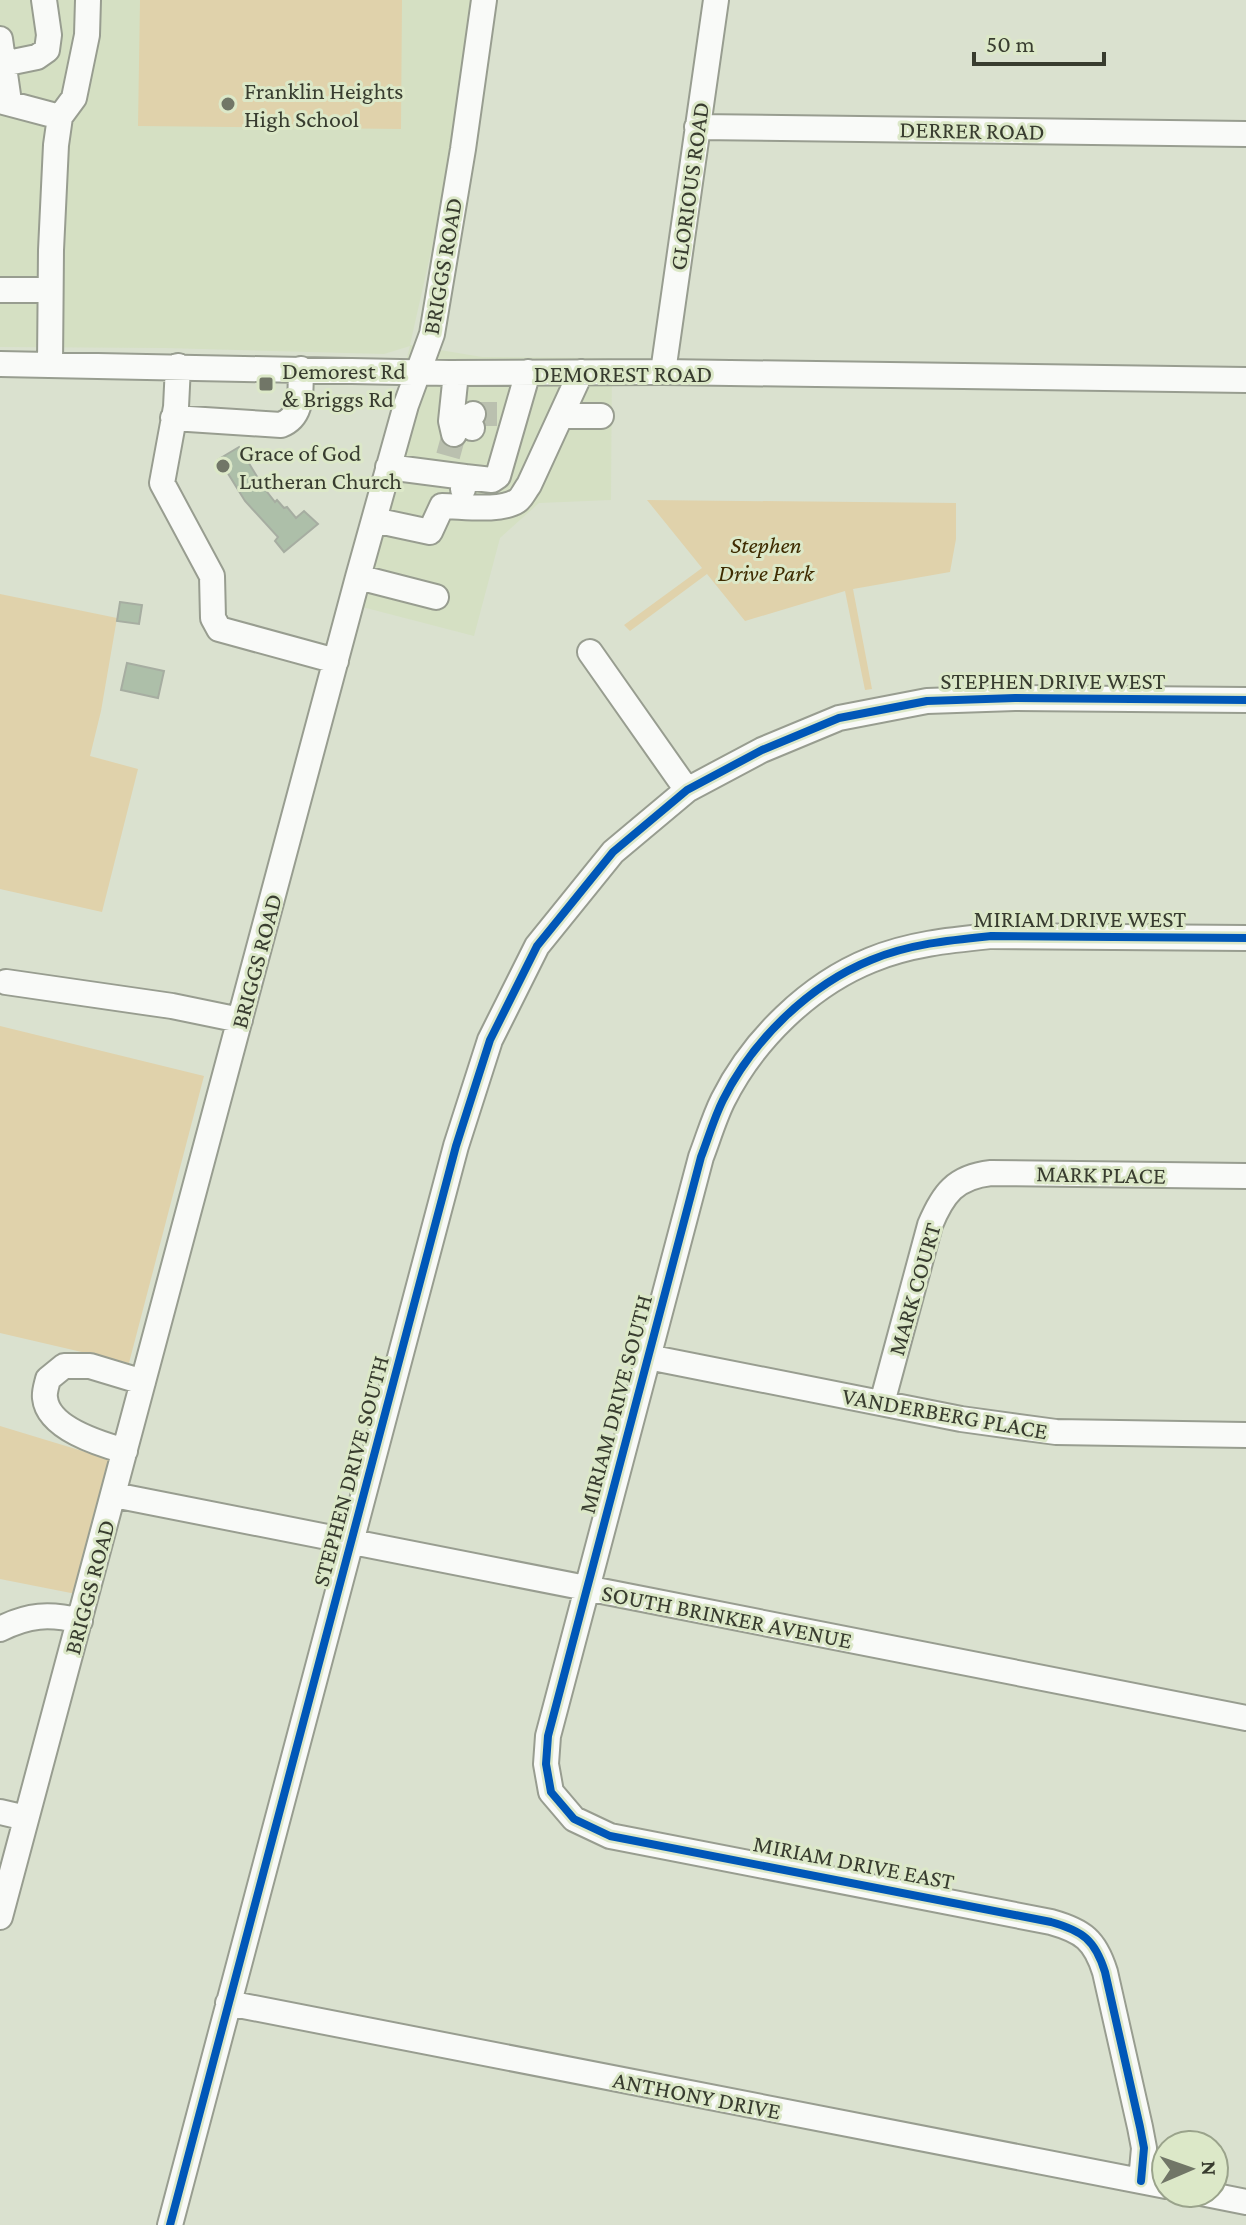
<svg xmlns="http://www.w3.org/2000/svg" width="1246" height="2225" font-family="'Crimson Pro',serif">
<rect width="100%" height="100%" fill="#dae1cf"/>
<path fill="#d5e0c3" d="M0 0H472L441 207 410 345 482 357 612 358 611 500 539 503 500 538 474 636 343 602 410 346 384 354 165 348 0 347Z"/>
<path fill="#e0d2ab" d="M140 0H402L401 129 138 126Z
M647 500 956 503V539L950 572 853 589 872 689 865 690 845 591 745 621 707 574 630 631 624 625 702 568Z
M0 594 117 618 101 711 90 756 138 769 102 912 0 889Z
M0 1026 204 1076 129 1363 0 1333Z
M0 1426 112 1460 76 1594 0 1579Z"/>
<path fill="#adbfa9" stroke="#a6ada1" stroke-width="2" d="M239 447 264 488 275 502 277 500 284 508 287 507 296 518 304 511 318 524 284 552 275 541 278 537 245 501 219 459Z
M120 602 142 605 139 624 117 621Z
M127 663 164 671 158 698 121 690Z"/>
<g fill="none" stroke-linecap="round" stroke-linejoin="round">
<path stroke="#bac0af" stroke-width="24" stroke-dasharray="24 12" stroke-linecap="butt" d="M473 414H506
M448 456 454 434"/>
<g stroke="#989d90" stroke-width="28">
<path id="minor" d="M0 39 9 102
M3 64 37 57 47 50 49 35 44 0
M0 101 60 117
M697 127 1246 134
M0 290H50
M0 364 449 373 663 372 1246 380
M50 364 51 250 56 145 60 117 74 98 87 35 88 0
M178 366 176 407 162 483 212 576 213 618 219 629 336 661
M663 372 716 0
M561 416H601
M173 418 281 425C304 416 300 391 301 369
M472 428 462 421 473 414
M454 434 451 421 456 373
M388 467 465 477 463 489
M465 477 492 480 498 476 528 372
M374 520 430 532 442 506C462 506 500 512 517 501 522 498 525 490 529 485L581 372
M358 577 436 597
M590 652 687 790
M6 982 172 1006 240 1020
M648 1357 961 1419 1056 1432 1246 1435
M882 1403 930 1225C943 1194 955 1177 991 1173L1246 1176
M125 1451C100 1444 48 1428 45 1398 44 1392 47 1384 48 1379L64 1366H90L143 1382
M114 1495 1246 1718
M0 1629C28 1615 49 1613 80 1621
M0 1812 26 1818
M0 1917 358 577 406 405 432 334 463 149 484 0
M228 2003 1166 2186
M1141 2181 1144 2148 1140 2127 1105 1972C1095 1940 1083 1931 1051 1922L610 1836 574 1819 551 1792 546 1764 548 1736 701 1157C708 1139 714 1118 723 1100 753 1040 809 985 871 960 909 944 951 940 991 936L1246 938
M1201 2193 1246 2202
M170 2225 456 1146 490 1040 537 946 613 852 687 790 762 750 839 718 927 701 1015 698 1246 700"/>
</g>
<use href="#minor" stroke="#f9faf8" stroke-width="24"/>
<g stroke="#dce8c8" stroke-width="13">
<path id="cycleway" d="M1141 2181 1144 2148 1140 2127 1105 1972C1095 1940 1083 1931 1051 1922L610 1836 574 1819 551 1792 546 1764 548 1736 701 1157C708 1139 714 1118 723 1100 753 1040 809 985 871 960 909 944 951 940 991 936L1246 938
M170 2225 456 1146 490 1040 537 946 613 852 687 790 762 750 839 718 927 701 1015 698 1246 700"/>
</g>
<use href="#cycleway" stroke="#0057b8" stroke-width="8"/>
</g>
<g fill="#717667" stroke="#dce8c8" stroke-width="3">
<circle cx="228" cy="104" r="8"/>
<rect x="258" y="376" width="16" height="16" rx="4"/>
<circle cx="223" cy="466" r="8"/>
</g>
<g text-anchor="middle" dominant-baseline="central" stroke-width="6" stroke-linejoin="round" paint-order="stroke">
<g font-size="24" fill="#383c2f" stroke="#dce8c8" text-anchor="start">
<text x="244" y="90">Franklin Heights<tspan x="244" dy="28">High School</tspan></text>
<text x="282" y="370">Demorest Rd<tspan x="282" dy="28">&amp; Briggs Rd</tspan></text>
<text x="239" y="452">Grace of God<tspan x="239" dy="28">Lutheran Church</tspan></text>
</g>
<g font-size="24" fill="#383c2f" stroke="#dce8c8">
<text transform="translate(972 130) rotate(1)">DERRER ROAD</text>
<text transform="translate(689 186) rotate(-82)">GLORIOUS ROAD</text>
<text transform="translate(442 266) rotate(-80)">BRIGGS ROAD</text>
<text x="623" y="373">DEMOREST ROAD</text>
<text x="1053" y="680">STEPHEN DRIVE WEST</text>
<text x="1080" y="918">MIRIAM DRIVE WEST</text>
<text transform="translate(256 961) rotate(-75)">BRIGGS ROAD</text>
<text transform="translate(1101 1174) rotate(1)">MARK PLACE</text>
<text transform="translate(914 1289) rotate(-74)">MARK COURT</text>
<text transform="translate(615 1404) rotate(-75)">MIRIAM DRIVE SOUTH</text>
<text transform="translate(945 1413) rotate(10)">VANDERBERG PLACE</text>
<text transform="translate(350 1471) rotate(-75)">STEPHEN DRIVE SOUTH</text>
<text transform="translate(89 1587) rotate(-75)">BRIGGS ROAD</text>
<text transform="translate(727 1616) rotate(11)">SOUTH BRINKER AVENUE</text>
<text transform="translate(854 1862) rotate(11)">MIRIAM DRIVE EAST</text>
<text transform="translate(697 2095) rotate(11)">ANTHONY DRIVE</text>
</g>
<g font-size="24" font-style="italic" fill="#3e2b00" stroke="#dce8c8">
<text x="766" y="544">Stephen<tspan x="766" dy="28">Drive Park</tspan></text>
</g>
</g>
<g transform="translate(1190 2169) rotate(88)"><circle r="38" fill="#dce8c8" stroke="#9aa38b" stroke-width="2"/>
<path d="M0-6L14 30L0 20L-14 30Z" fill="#717667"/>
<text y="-12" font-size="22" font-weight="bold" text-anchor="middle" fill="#383c2f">N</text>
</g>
<path d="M974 52v12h130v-12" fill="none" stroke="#383c2f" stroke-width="4"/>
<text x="986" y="52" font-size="24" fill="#383c2f" stroke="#dce8c8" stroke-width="6" paint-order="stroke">50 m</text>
</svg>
